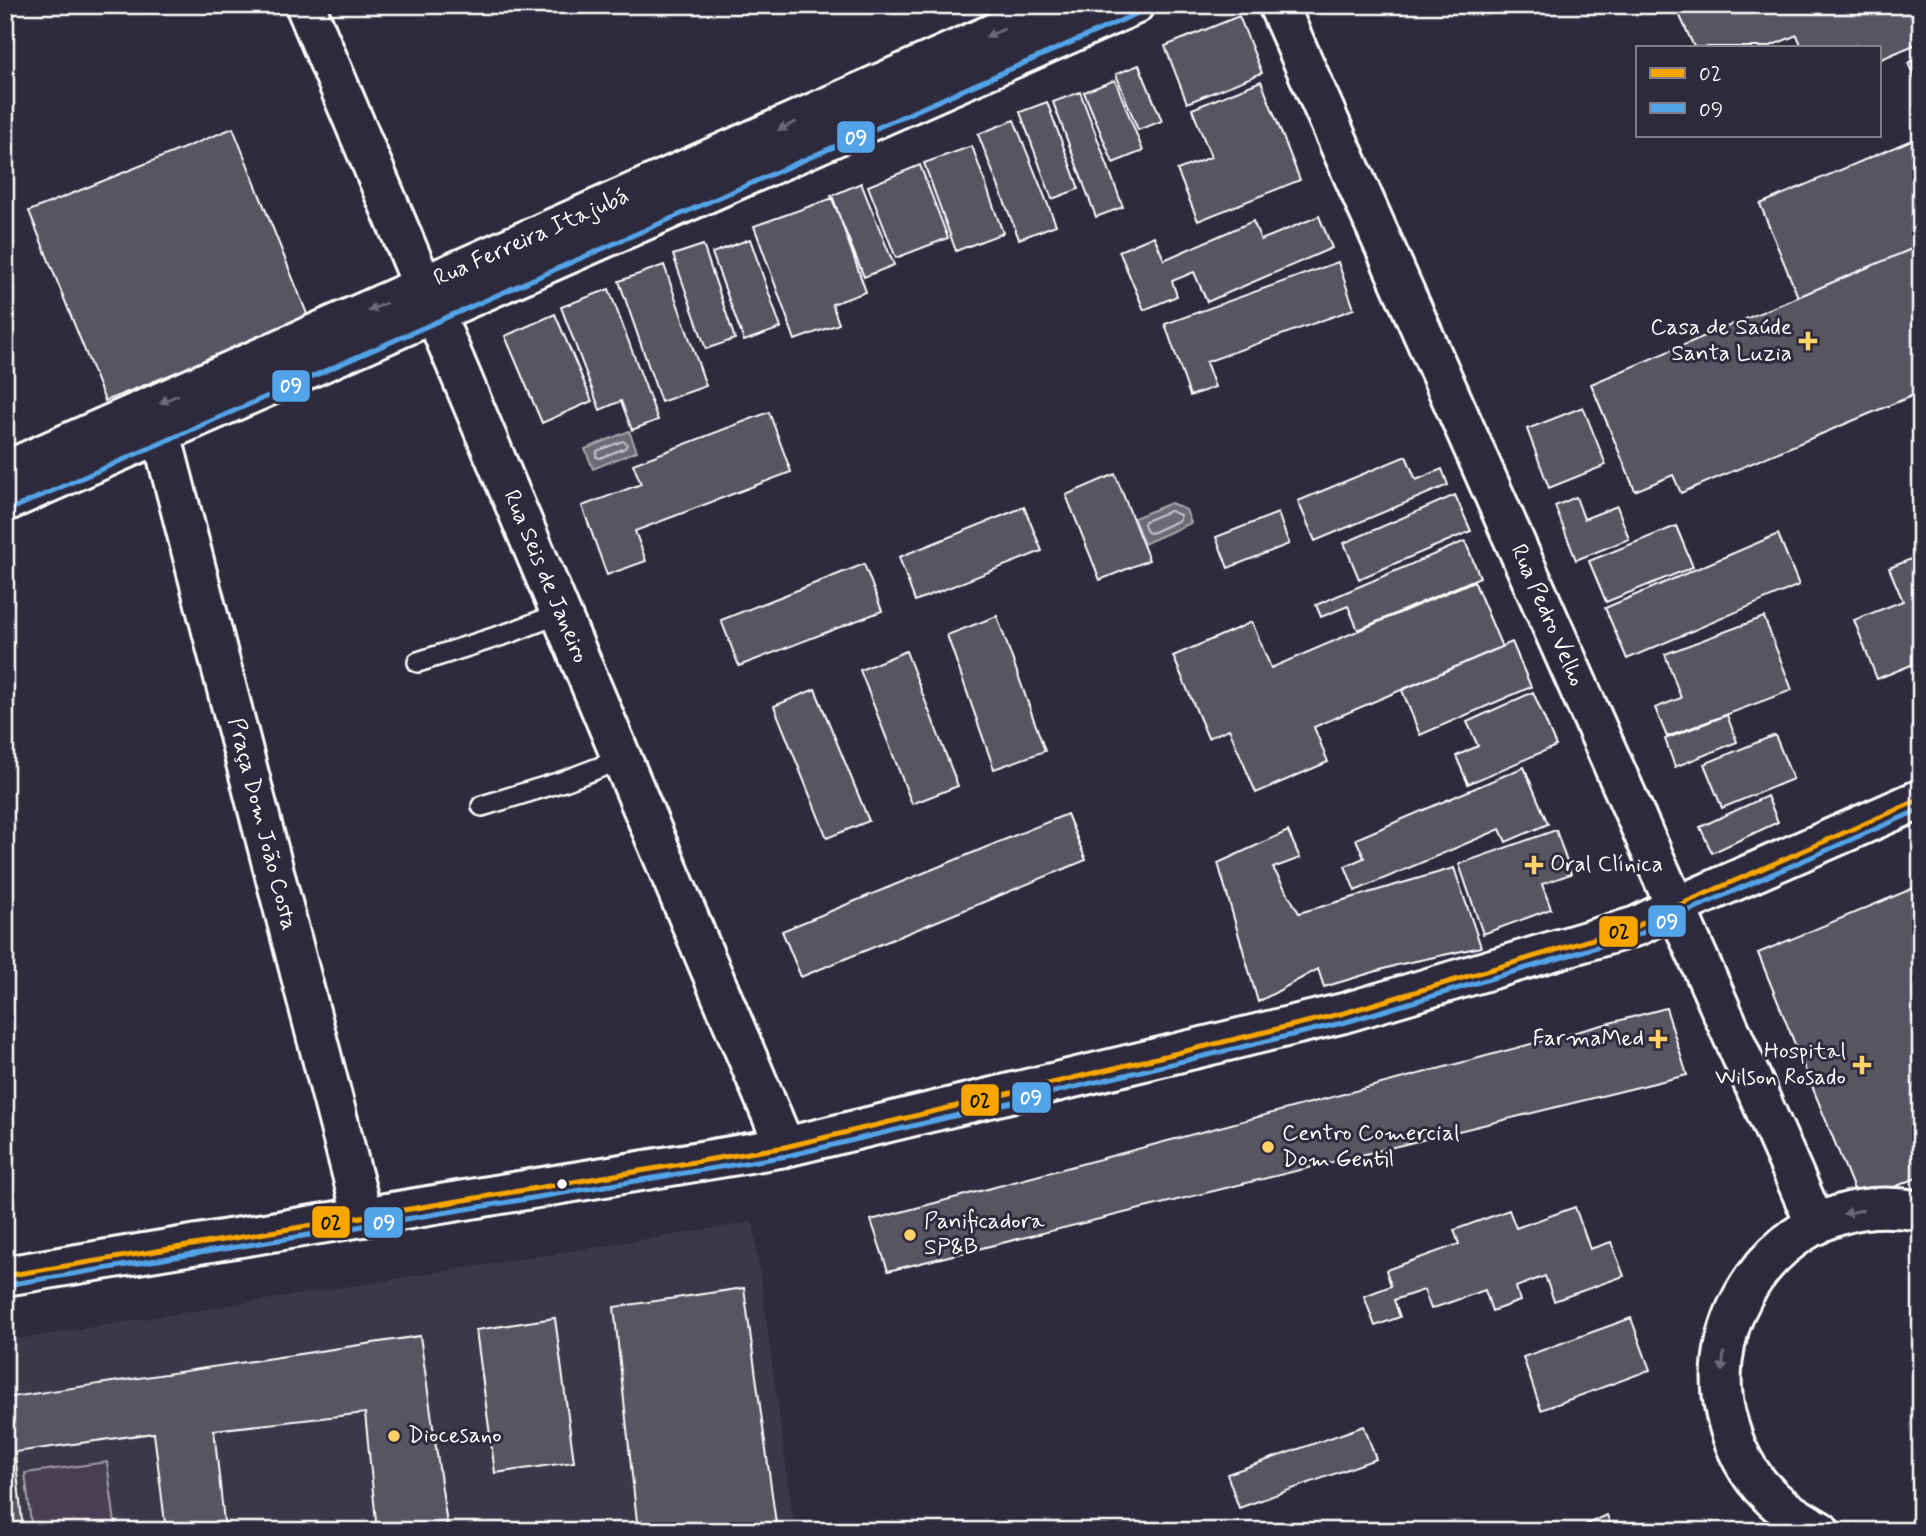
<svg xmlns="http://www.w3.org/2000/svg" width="1926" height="1536" font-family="Mynerve,sans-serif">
<rect width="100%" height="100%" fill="#2f2a3d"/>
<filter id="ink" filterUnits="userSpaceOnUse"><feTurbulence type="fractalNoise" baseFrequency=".0143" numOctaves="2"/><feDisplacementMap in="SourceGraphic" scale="14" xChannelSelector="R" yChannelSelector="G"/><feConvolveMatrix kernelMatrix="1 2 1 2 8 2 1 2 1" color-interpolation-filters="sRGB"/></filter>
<g filter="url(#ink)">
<path fill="#3c3749" d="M753 1222 795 1531H5V1341Z"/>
<path fill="#464152" stroke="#a2a0a8" stroke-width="2" d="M107 1462 116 1531H32L25 1473Z"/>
<path fill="#6d6a77" stroke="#a7a6ad" stroke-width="2" d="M629 431 637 451 593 469 585 449Z
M1171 503 1186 510 1191 523 1144 544 1134 518Z"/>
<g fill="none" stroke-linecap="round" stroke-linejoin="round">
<path stroke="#c5c3c9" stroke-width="2" d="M623 441 627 444 625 448 600 458 596 457 597 451Z
M1170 511 1180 515V520L1151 533 1147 532 1144 524 1145 521Z"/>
</g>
<path fill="#595564" stroke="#fff" stroke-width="2" d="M1675 5H1921V42L1879 60V47H1857L1856 45 1851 47H1802L1797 35 1768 47H1694Z
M1239 16 1262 73 1187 103 1165 46Z
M1921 57V92L1908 63Z
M1139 65 1162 121 1138 130 1116 74Z
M1115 80 1143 151 1113 163 1084 92Z
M1261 81 1300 180 1198 221 1177 170 1211 157 1192 109Z
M1080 92 1123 207 1096 217 1053 102Z
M1047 102 1079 189 1052 199 1020 112Z
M1014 120 1056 225 1019 239 978 134Z
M233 128 309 319 105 401 29 211Z
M1921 136V245L1798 297 1760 204Z
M972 146 1003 233 956 251 924 163Z
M920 165 948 238 896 258 868 186Z
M861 183 894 265 864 277 831 196Z
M833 198 866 292 832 304 839 324 795 340 754 226Z
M1319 216 1332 248 1207 302 1194 272 1172 281 1177 296 1144 310 1119 251 1154 236 1164 260 1253 221 1261 240Z
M750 239 781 328 744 341 712 253Z
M703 245 735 339 706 349 673 255Z
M1921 245V392L1681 493 1673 475 1635 491 1591 384Z
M1338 262 1354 309 1206 362 1215 387 1190 396 1165 324Z
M664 265 706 386 661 402 619 281Z
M609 289 658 420 632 430 621 401 600 410 561 307Z
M555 314 592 401 542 423 505 336Z
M1583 407 1606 465 1549 488 1527 429Z
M769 412 791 472 635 531 646 561 607 575 582 506 641 484 633 464Z
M1406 456 1416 480 1442 469 1448 485 1315 541 1298 501Z
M1115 474 1149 560 1100 580 1066 495Z
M1455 495 1471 531 1359 579 1344 543Z
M1576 497 1584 519 1617 506 1629 539 1576 560 1555 506Z
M1024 507 1042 551 915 601 899 557Z
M1278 513 1289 544 1228 568 1216 537Z
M1676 526 1693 567 1606 602 1589 561Z
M1778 534 1799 585 1627 659 1605 608Z
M1465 541 1480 577 1358 630 1348 606 1321 617 1316 605Z
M1921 555V661L1877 679 1854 620 1903 601 1889 568Z
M864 564 882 611 739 666 721 620Z
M1474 581 1502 647 1314 727 1328 762 1256 793 1229 729 1208 738 1173 656 1252 622 1271 668Z
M997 616 1045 751 994 769 947 635Z
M1764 617 1792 690 1667 737 1655 708 1681 698 1665 654Z
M1512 642 1531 687 1420 735 1402 690Z
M906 651 958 786 912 804 860 670Z
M815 689 869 821 827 838 774 706Z
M1533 692 1556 746 1468 784 1456 756 1478 746 1467 722Z
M1727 715 1737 742 1675 767 1665 739Z
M1775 735 1793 779 1722 808 1704 764Z
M1524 767 1548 824 1506 842 1500 829 1355 891 1345 866 1364 858 1356 839Z
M1767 796 1778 822 1712 853 1700 827Z
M1067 814 1086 860 801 977 782 931Z
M1556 830 1571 874 1542 884 1551 909 1483 934 1459 864Z
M1288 831 1300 858 1273 868 1299 913 1454 868 1481 947 1397 965 1324 987 1318 969 1258 1002 1218 863Z
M1921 885V1176L1859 1202 1758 953Z
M1666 1008 1687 1075 888 1271 871 1220Z
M1575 1207 1590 1249 1611 1242 1624 1276 1554 1301 1545 1276 1516 1287 1520 1301 1492 1311 1485 1290 1431 1309 1424 1290 1394 1300 1400 1317 1375 1326 1364 1296 1391 1286 1386 1270 1459 1244 1454 1230 1509 1210 1516 1228Z
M744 1288 777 1531H638L614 1307Z
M555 1318 574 1462 495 1473 476 1330Z
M1631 1318 1650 1370 1541 1410 1523 1357Z
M420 1336 448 1531H377L365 1413 214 1430 225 1531H166L154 1433 15 1452 23 1531H5V1398Z
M1364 1426 1376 1459 1239 1508 1227 1474Z
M1607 1515 1613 1531H1572Z"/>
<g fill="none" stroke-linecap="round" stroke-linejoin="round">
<g stroke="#fff" stroke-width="24">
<path id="lane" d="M418 662 512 632 561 613
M482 806 564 781 622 759"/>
</g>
<g stroke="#fff" stroke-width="44">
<g id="street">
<path id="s1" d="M305 5 785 1147"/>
<path id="s2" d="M1278 5 1816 1225"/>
<path id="s3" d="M161 433 363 1217"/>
<path id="s4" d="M5 471 1057 5"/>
<path d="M5 502 1134 5"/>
<path d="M1820 1531C1801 1520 1783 1510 1768 1494 1746 1473 1733 1444 1726 1415 1703 1320 1773 1217 1873 1208 1889 1207 1905 1208 1921 1211"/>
</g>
</g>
<g stroke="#fff" stroke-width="44">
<path id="secondary" d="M5 1276 785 1147 1344 1013 1637 926 1675 907 1921 799"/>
</g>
<use href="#lane" stroke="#2f2a3d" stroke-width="19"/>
<use href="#street" stroke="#2f2a3d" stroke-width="38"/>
<use href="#secondary" stroke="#2f2a3d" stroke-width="38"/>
<g stroke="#2f2a3d" stroke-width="10">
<path id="bus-1" d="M5 1276 785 1147 1344 1013 1637 926 1675 907 1921 799"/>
</g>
<g stroke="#2f2a3d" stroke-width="10">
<path id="bus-2" d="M9 510 1138 13
M6 1285 787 1156 1346 1022 1640 934 1679 915 1921 809"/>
</g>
<use href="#bus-1" stroke="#f7a600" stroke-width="5"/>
<use href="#bus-2" stroke="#53a3e8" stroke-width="5"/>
</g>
<defs><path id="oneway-solid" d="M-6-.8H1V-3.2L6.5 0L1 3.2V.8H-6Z" transform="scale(1.75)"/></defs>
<g fill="#6d6a77">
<use href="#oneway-solid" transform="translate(995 33) rotate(156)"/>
<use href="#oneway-solid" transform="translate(787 126) rotate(156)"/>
<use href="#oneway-solid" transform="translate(377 307) rotate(156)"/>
<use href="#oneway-solid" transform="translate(169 399) rotate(156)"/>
<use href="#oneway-solid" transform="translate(1853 1212) rotate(168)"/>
<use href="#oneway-solid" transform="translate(1723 1362) rotate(96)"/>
</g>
</g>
<g fill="#ffd166" stroke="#2f2a3d" stroke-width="2.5">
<path d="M1804.5 330.5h7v7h7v7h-7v7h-7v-7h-7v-7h7z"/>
<path d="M1530.5 854.5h7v7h7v7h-7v7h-7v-7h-7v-7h7z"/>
<path d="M1654.5 1028.5h7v7h7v7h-7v7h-7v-7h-7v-7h7z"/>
<path d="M1858.5 1054.5h7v7h7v7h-7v7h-7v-7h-7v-7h7z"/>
<circle cx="1268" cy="1147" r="7"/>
<circle cx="910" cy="1235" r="7"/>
<circle cx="394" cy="1436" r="7"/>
</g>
<circle fill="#fff" stroke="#2f2a3d" stroke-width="2.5" cx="562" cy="1184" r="6"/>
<g text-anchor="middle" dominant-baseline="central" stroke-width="6" stroke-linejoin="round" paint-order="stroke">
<g font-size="23" fill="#fff" stroke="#2f2a3d">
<text stroke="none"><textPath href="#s4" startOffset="576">Rua Ferreira Itajubá</textPath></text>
<text stroke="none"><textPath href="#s1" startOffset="620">Rua Seis de Janeiro</textPath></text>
<text stroke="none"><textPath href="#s2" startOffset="667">Rua Pedro Velho</textPath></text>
<text stroke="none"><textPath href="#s3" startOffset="404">Praça Dom João Costa</textPath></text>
</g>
<g font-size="23" fill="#fff" stroke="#2f2a3d" text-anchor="start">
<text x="1792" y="328" text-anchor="end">Casa de Saúde<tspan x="1792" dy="26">Santa Luzia</tspan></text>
<text x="1550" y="865">Oral Clínica</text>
<text x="1644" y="1039" text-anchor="end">FarmaMed</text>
<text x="1846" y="1052" text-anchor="end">Hospital<tspan x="1846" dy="26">Wilson Rosado</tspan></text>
<text x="1282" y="1134">Centro Comercial<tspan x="1282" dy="26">Dom Gentil</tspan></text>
<text x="924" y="1222">Panificadora<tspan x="924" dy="26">SP&amp;B</tspan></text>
<text x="408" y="1436">Diocesano</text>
</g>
</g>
<g stroke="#2f2a3d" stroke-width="2.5">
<rect x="836" y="120" width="40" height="34" rx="7" fill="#53a3e8"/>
<rect x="271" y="369" width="40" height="34" rx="7" fill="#53a3e8"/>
<rect x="1647" y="904" width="40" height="34" rx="7" fill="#53a3e8"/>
<rect x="1598" y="915" width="41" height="33" rx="7" fill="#f7a600"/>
<rect x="1011" y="1081" width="41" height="33" rx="7" fill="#53a3e8"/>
<rect x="960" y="1083" width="40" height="34" rx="7" fill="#f7a600"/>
<rect x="311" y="1205" width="40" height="34" rx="7" fill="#f7a600"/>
<rect x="363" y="1206" width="41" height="33" rx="7" fill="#53a3e8"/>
</g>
<g font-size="19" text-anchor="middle" font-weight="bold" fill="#fff">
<text x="856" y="144">09</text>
<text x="291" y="392">09</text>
<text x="1667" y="928">09</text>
<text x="1031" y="1104">09</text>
<text x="384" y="1229">09</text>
</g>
<g font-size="19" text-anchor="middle" font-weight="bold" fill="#111">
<text x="1619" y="938">02</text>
<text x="980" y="1107">02</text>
<text x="331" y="1229">02</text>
</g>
<rect width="1926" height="1536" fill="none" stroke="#2f2a3d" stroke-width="28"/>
<rect x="14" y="14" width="1898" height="1508" fill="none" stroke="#fff" stroke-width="2.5" filter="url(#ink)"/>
<rect x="1636" y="46" width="245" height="91" fill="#2f2a3d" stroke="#827f8b" stroke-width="2"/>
<rect x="1650" y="68" width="35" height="10" fill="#f7a600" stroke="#827f8b" stroke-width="2"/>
<text x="1699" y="80" font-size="21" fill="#ffffff">02</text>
<rect x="1650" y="103" width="35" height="10" fill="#53a3e8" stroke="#827f8b" stroke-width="2"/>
<text x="1699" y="116" font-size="21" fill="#ffffff">09</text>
</svg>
